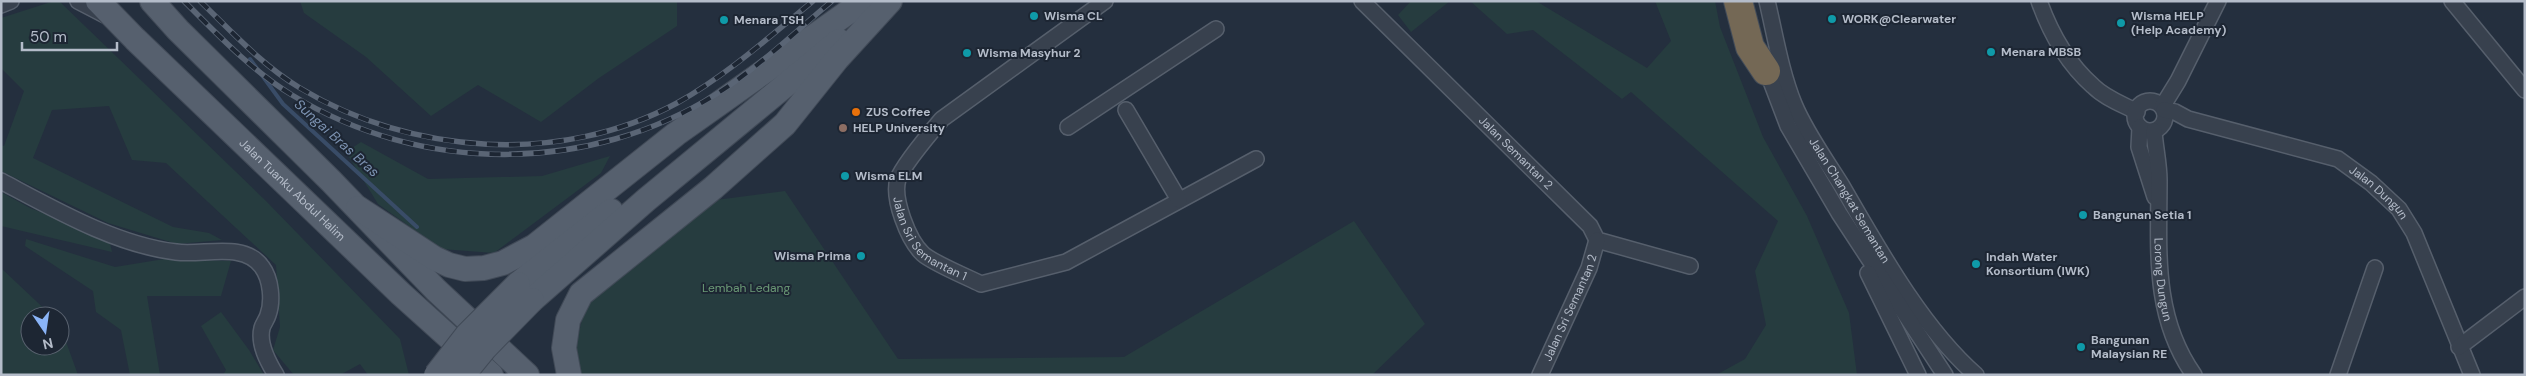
<svg xmlns="http://www.w3.org/2000/svg" width="2526" height="376" font-family="'DM Sans',sans-serif">
<rect width="100%" height="100%" fill="#242f3e"/>
<path fill="#263c3f" d="M54 1H59L266 201 400 339 409 375H368L360 364 340 375H294L273 350 280 327 276 265 166 163 132 160 109 106 52 110 33 158 173 227 209 233 222 240 177 244 108 223 1 171V145L4 146 24 91 1 68V18Z
M300 1H677V26L599 78 541 122 478 85 431 116 366 57 304 13Z
M1411 1H1450L1411 32 1398 15Z
M1470 1H1536L1647 68 1671 41 1655 1H1715L1720 27 1763 137 1807 216 1849 313 1857 375H1716L1745 359 1766 325 1755 271 1778 221 1631 92 1622 99 1533 30 1507 34Z
M361 142 428 179 542 176 610 156 601 173 494 253 441 249 378 204 346 152Z
M785 191 898 359 1124 357 1354 221 1425 324 1372 375H582L575 350 586 302 716 200Z
M1 192 30 208 109 239 112 252 1 226Z
M26 239 115 267 164 259 231 261 221 296H147L160 375H130L121 330 96 312 93 291 25 246Z
M1 268 52 316H30V346H60V325L78 375H1Z
M221 312 249 350 264 375H223L226 370 201 326Z"/>
<g fill="none" stroke-linecap="round" stroke-linejoin="round">
<path stroke="#394c67" stroke-width="4" d="M250 59 283 104 417 227"/>
<g stroke="#565f6c" stroke-width="18">
<g id="street">
<path d="M78 1 105 15"/>
<path id="s1" d="M1105 1 942 119C931 132 903 165 898 179 892 198 908 240 923 254 933 263 967 277 981 284L1066 262 1256 159"/>
<path id="s2" d="M1362 1 1590 226 1597 240 1690 266"/>
<path id="s3" d="M1767 1C1775 35 1781 72 1794 104 1806 133 1826 160 1842 186 1878 248 1922 328 1976 375"/>
<path d="M2039 1C2050 32 2068 64 2093 86 2105 98 2122 104 2137 112"/>
<path d="M2452 1 2525 90"/>
<path d="M1 5 11 1"/>
<path d="M1764 63 1788 126 1839 213 1945 375"/>
<circle cx="2150" cy="116" r="15"/>
<path d="M2162 107 2178 81 2218 1"/>
<path d="M1126 110 1179 200"/>
<path id="s4" d="M2164 110 2175 112 2188 119 2338 159 2371 183 2399 209 2414 233 2472 375"/>
<path d="M1068 127 1216 29"/>
<path d="M2140 127 2139 147 2155 197"/>
<path id="s5" d="M2154 131C2155 147 2159 164 2159 180 2159 248 2152 316 2194 375"/>
<path d="M1 181C54 209 116 245 176 252 203 256 244 241 262 267 271 279 273 301 268 315 267 319 263 324 262 328 258 344 268 362 276 375"/>
<path d="M1868 273 1918 375"/>
<path d="M2459 347 2525 297"/>
<path id="s6" d="M1540 375 1589 268 1597 240"/>
<path d="M2338 375 2375 268"/>
</g>
</g>
<g stroke="#414a57" stroke-width="26">
<g id="primary">
<path id="s7" d="M98 1 135 39 401 294 491 375"/>
<path d="M152 1 178 30 331 181 436 290 527 375"/>
<path d="M358 208 434 258 449 265 465 269 484 268 503 263 535 246 676 134 864 1"/>
<path d="M518 284 611 211"/>
<path d="M532 300 646 200 839 41"/>
<path d="M569 375 564 348 568 320 581 294 713 188 785 124 837 59 890 1"/>
</g>
</g>
<g stroke="#434c59" stroke-width="30">
<path id="highway" d="M1738 1 1750 47 1766 71"/>
</g>
<use href="#street" stroke="#38414e" stroke-width="15"/>
<use href="#primary" stroke="#56606e" stroke-width="24"/>
<use href="#highway" stroke="#746855" stroke-width="28"/>
<g stroke="#5a6575" stroke-width="5.5">
<path id="rail" d="M184 1C218 35 251 70 292 95 421 174 589 175 718 93 759 67 795 32 832 1
M200 1C232 32 262 65 300 88 411 155 561 166 677 103 727 75 769 37 813 1"/>
</g>
<use href="#rail" stroke="#1d2633" stroke-width="4" stroke-dasharray="11" stroke-linecap="butt"/>
<g stroke="#414a57" stroke-width="26" stroke-linecap="butt">
<path id="primary-bridge" d="M436 375 467 335 518 284
M463 375 485 348 532 300"/>
</g>
<use href="#primary-bridge" stroke="#56606e" stroke-width="24"/>
</g>
<g fill="#0f9aa8" stroke="#1d2633" stroke-width="2">
<circle cx="1034" cy="16" r="5"/>
<circle cx="1832" cy="19" r="5"/>
<circle cx="724" cy="20" r="5"/>
<circle cx="2121" cy="23" r="5"/>
<circle cx="1991" cy="52" r="5"/>
<circle cx="967" cy="53" r="5"/>
<circle cx="845" cy="176" r="5"/>
<circle cx="2083" cy="215" r="5"/>
<circle cx="861" cy="256" r="5"/>
<circle cx="1976" cy="264" r="5"/>
<circle cx="2081" cy="347" r="5"/>
</g>
<circle fill="#e8710a" stroke="#1d2633" stroke-width="2" cx="856" cy="112" r="5"/>
<circle fill="#8d6e63" stroke="#1d2633" stroke-width="2" cx="843" cy="128" r="5"/>
<g text-anchor="middle" dominant-baseline="central" stroke-width="4" stroke-linejoin="round" paint-order="stroke">
<g font-size="12" font-weight="bold" fill="#b4bcc9" stroke="#1d2633" text-anchor="start">
<text x="1044" y="16">Wisma CL</text>
<text x="2131" y="16">Wisma HELP<tspan x="2131" dy="14">(Help Academy)</tspan></text>
<text x="1842" y="19">WORK@Clearwater</text>
<text x="734" y="20">Menara TSH</text>
<text x="2001" y="52">Menara MBSB</text>
<text x="977" y="53">Wisma Masyhur 2</text>
<text x="866" y="112">ZUS Coffee</text>
<text x="853" y="128">HELP University</text>
<text x="855" y="176">Wisma ELM</text>
<text x="2093" y="215">Bangunan Setia 1</text>
<text x="851" y="256" text-anchor="end">Wisma Prima</text>
<text x="1986" y="257">Indah Water<tspan x="1986" dy="14">Konsortium (IWK)</tspan></text>
<text x="2091" y="340">Bangunan<tspan x="2091" dy="14">Malaysian RE</tspan></text>
</g>
<g font-size="12" fill="#b4bcc9" stroke="#1d2633">
<text stroke="none"><textPath href="#s2" startOffset="216">Jalan Semantan 2</textPath></text>
<text stroke="none"><textPath href="#s7" startOffset="271">Jalan Tuanku Abdul Halim</textPath></text>
<text stroke="none"><textPath href="#s4" startOffset="234">Jalan Dungun</textPath></text>
<text stroke="none"><textPath href="#s3" startOffset="218">Jalan Changkat Semantan</textPath></text>
<text stroke="none"><textPath href="#s1" startOffset="350">Jalan Sri Semantan 1</textPath></text>
<text stroke="none"><textPath href="#s5" startOffset="149">Lorong Dungun</textPath></text>
<text stroke="none"><textPath href="#s6" startOffset="74">Jalan Sri Semantan 2</textPath></text>
</g>
<g font-size="12" fill="#6b9a76" stroke="#1d2633">
<text x="746" y="288">Lembah Ledang</text>
</g>
<g font-size="14" font-style="italic" fill="#7c92b1" stroke="#1d2633">
<text transform="translate(337 138) rotate(42)">Sungai Bras Bras</text>
</g>
</g>
<rect width="2526" height="376" fill="none" stroke="#b4bcc9" stroke-width="5"/>
<g transform="translate(45 331) rotate(167)"><circle r="24" fill="#1d2633" stroke="#59626f"/>
<path d="M0-4L9 19L0 12L-9 19Z" fill="#8ab4f8"/>
<text y="-8" font-size="14" font-weight="bold" text-anchor="middle" fill="#b4bcc9">N</text>
</g>
<path d="M22 42v8h95v-8" fill="none" stroke="#b4bcc9" stroke-width="2.5"/>
<text x="30" y="42" font-size="15" fill="#b4bcc9" stroke="#1d2633" stroke-width="4" paint-order="stroke">50 m</text>
</svg>
